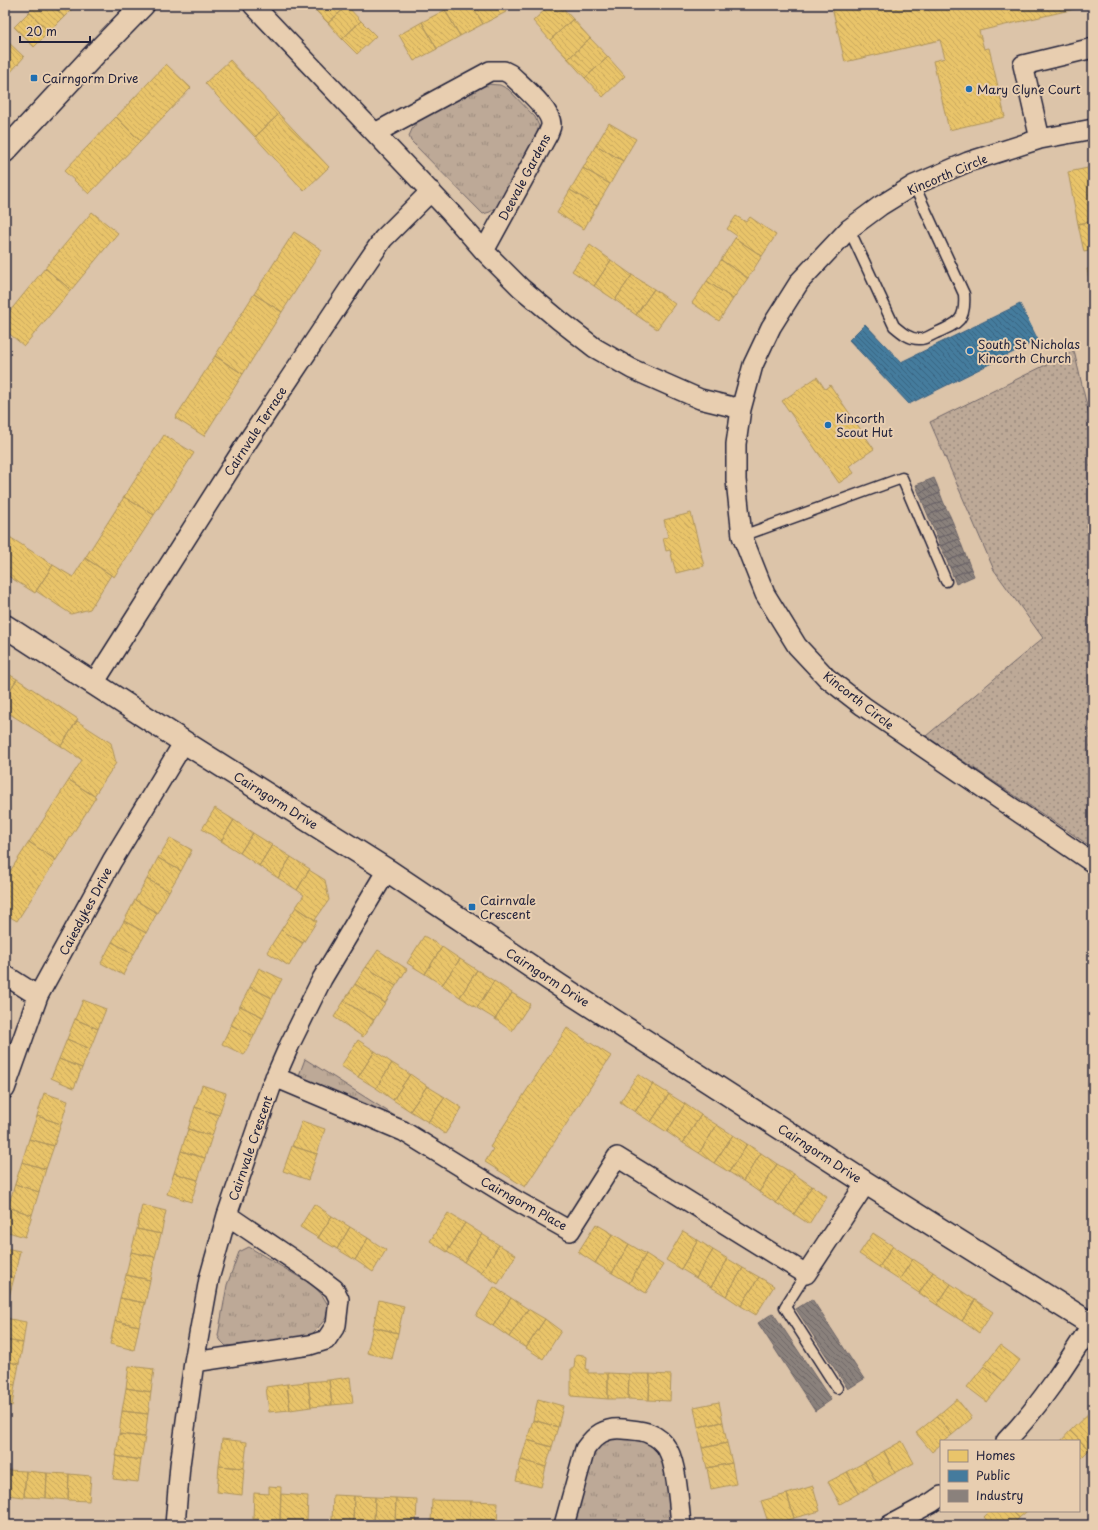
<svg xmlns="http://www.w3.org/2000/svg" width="1098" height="1530" font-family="'Playpen Sans',sans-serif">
<defs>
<pattern id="grass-tufts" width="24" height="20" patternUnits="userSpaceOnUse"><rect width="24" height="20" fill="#bda997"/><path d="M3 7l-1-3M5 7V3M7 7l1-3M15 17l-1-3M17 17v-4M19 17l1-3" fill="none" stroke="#99897c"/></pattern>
<pattern id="park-dots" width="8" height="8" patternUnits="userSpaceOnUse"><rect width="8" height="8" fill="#bda997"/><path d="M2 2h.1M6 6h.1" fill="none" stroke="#99897c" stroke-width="1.8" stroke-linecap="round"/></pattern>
<pattern id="homes-back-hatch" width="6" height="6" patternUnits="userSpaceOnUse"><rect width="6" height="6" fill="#e9c46a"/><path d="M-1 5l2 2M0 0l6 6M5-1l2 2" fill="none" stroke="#c8a85d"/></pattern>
<pattern id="public-back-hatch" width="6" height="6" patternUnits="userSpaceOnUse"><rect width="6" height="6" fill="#457b9d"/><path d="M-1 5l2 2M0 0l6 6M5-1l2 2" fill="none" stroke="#396481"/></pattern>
<pattern id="industry-back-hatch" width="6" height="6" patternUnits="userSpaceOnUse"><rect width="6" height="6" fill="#8a817c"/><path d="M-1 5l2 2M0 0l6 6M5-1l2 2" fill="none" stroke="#706967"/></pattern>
</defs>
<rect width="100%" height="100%" fill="#dcc4a9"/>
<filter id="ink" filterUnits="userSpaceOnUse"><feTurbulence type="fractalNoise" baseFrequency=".025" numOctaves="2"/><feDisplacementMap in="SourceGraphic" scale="8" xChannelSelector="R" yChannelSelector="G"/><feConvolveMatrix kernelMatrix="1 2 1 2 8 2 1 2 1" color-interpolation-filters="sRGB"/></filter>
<g filter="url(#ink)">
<path fill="url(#grass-tufts)" stroke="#706669" d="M485 84 500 85 508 89 535 117 539 126 533 145 497 207 490 212 483 214 411 141 409 136 413 127 419 119Z
M305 1059 395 1116 394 1117 298 1078Z
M249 1247 314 1286 322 1295 328 1305 326 1318 317 1329 309 1337 297 1339 226 1346 221 1341 218 1336 227 1285 239 1252Z
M603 1431 661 1440 681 1525H564L585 1449Z"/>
<path fill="url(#park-dots)" stroke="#706669" d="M1074 351 1090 419 1093 418V848L926 736 1043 638 994 570 930 422Z"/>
<path fill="url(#homes-back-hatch)" stroke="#ad935c" d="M35 5H52L64 17 49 32 29 12Z
M52 5H76L64 17Z
M316 5H346L347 6 328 23 313 8Z
M454 5H472L483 24 460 36 445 10Z
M472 5H502L506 12 483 24Z
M550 5H560L573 19 550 40 533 21Z
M841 5H1092L979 31 984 49 989 48 1005 117 949 130 933 61 945 58 940 40 845 62 832 7Z
M347 6 361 21 342 39 328 23Z
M445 10 460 36 437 49 422 22Z
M29 12 49 32 34 47 14 27Z
M573 19 590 38 568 59 550 40Z
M361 21 376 36 357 54 342 39Z
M422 22 437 49 414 61 399 35Z
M590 38 608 57 585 78 568 59Z
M5 39 24 57 10 73 5 68Z
M608 57 625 76 603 97 585 78Z
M230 60 279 114 255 137 205 83Z
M166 64 191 88 140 141 116 117Z
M5 68 10 73 5 77Z
M279 114 329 167 304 191 255 137Z
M116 117 140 141 89 194 64 171Z
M609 123 636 139 623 161 596 145Z
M596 145 623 161 610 184 583 168Z
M1093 167V221L1078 224 1068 172Z
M583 168 610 184 597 206 570 190Z
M570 190 597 206 584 229 557 213Z
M92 212 118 233 71 290 45 268Z
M736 216 746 222 750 217 776 235 762 256 735 238 737 236 727 229Z
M1093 221V250L1084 252 1078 224Z
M294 232 322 250 282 312 254 294Z
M735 238 762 256 748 278 721 260Z
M590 245 611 260 594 286 572 271Z
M611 260 632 275 615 300 594 286Z
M721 260 748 278 733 299 707 281Z
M45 268 71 290 24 346 5 330V317Z
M1093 268V301L1087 269Z
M632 275 654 289 636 315 615 300Z
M707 281 733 299 719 321 692 303Z
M654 289 675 304 657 329 636 315Z
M254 294 282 312 243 374 215 356Z
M215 356 243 374 204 436 175 418Z
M817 377 825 389 830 385 874 449 849 466 854 473 839 483 782 401Z
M164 435 194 453 154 515 124 497Z
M124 497 154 515 114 577 85 558Z
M691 513 704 566 676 573 670 550 666 551 663 538 668 537 664 520Z
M5 534 53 565 35 593 5 574Z
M85 558 111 575 90 609 71 614 36 591 53 565 73 577Z
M5 672 17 679 5 698Z
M17 679 78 719 61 746 5 711V698Z
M77 721 111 743 116 763 94 796 69 780 82 760 61 746Z
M69 780 96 797 56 860 29 842Z
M215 808 234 820 221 841 202 829Z
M234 820 253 833 240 853 221 841Z
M253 833 272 845 259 866 240 853Z
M170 838 192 850 181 871 158 858Z
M29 842 56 860 17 921 5 914V879Z
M272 845 291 857 278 878 259 866Z
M291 857 310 869 297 890 278 878Z
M158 858 181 871 169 891 147 879Z
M309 870 325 880 329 900 315 920 296 907 304 895 297 890Z
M147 879 169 891 157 913 135 900Z
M135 900 157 913 146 933 124 921Z
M296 907 317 921 303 943 281 930Z
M124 921 146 933 134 954 112 942Z
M281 930 303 943 289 966 267 952Z
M424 936 442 947 425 974 407 963Z
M112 942 134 954 123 975 101 963Z
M442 947 460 959 442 985 425 974Z
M378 950 407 969 396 986 366 967Z
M460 959 477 970 460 997 442 985Z
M366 967 396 986 385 1003 355 984Z
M259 968 282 979 272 998 250 987Z
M477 970 494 981 477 1008 460 997Z
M494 981 512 993 495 1019 477 1008Z
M355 984 385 1003 374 1020 344 1001Z
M250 987 272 998 263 1017 240 1006Z
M512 993 530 1004 512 1031 495 1019Z
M83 1000 106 1009 98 1029 75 1019Z
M344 1001 374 1020 363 1037 334 1017Z
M240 1006 263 1017 254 1036 231 1025Z
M75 1019 98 1029 90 1049 67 1039Z
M231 1025 254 1036 244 1055 222 1044Z
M567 1028 611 1056 525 1187 485 1162 493 1149 490 1147Z
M67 1039 90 1049 82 1068 59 1059Z
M358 1040 375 1051 358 1077 341 1066Z
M375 1051 392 1063 376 1088 358 1077Z
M59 1059 82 1068 74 1088 51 1078Z
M392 1063 410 1074 393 1100 376 1088Z
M410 1074 427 1086 410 1111 393 1100Z
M638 1074 653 1084 635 1112 620 1102Z
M653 1084 669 1094 651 1122 635 1112Z
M202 1085 226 1093 219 1115 195 1107Z
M427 1086 445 1097 428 1122 410 1111Z
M44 1093 68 1101 61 1124 37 1116Z
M669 1094 685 1104 667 1132 651 1122Z
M445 1097 462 1108 445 1134 428 1122Z
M685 1104 701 1115 683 1143 667 1132Z
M195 1107 219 1115 212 1136 188 1129Z
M701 1115 717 1125 699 1153 683 1143Z
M37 1116 61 1124 54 1146 29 1139Z
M302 1121 325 1129 317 1154 292 1146Z
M717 1125 733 1135 714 1163 699 1153Z
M188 1129 212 1136 205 1158 181 1151Z
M733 1135 747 1144 729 1172 714 1163Z
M29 1139 54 1146 46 1169 22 1162Z
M747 1144 761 1153 743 1181 729 1172Z
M292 1146 317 1154 308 1180 283 1171Z
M181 1151 205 1158 198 1180 174 1173Z
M761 1153 777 1164 759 1192 743 1181Z
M22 1162 46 1169 39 1192 15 1184Z
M777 1164 794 1174 776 1203 759 1192Z
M174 1173 198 1180 191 1202 167 1194Z
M794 1174 812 1186 794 1214 776 1203Z
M15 1184 39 1192 32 1215 8 1207Z
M812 1186 827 1196 809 1224 794 1214Z
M314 1204 332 1216 318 1238 300 1227Z
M142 1205 166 1211 161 1234 137 1229Z
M8 1207 32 1215 25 1237 5 1231V1216Z
M448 1213 465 1223 447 1252 430 1241Z
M332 1216 350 1227 337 1249 318 1238Z
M465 1223 482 1234 464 1262 447 1252Z
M596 1224 613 1234 595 1263 578 1252Z
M350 1227 368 1238 355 1260 337 1249Z
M137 1229 161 1234 155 1257 131 1252Z
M683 1231 698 1240 681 1269 666 1260Z
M873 1233 893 1246 879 1267 859 1254Z
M482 1234 499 1245 481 1273 464 1262Z
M613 1234 629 1244 612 1273 595 1263Z
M368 1238 386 1250 373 1272 355 1260Z
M698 1240 713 1250 696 1278 681 1269Z
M629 1244 646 1254 629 1283 612 1273Z
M499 1245 516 1255 498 1284 481 1273Z
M893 1246 913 1259 899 1280 879 1267Z
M5 1248 20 1251 14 1278 5 1275Z
M713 1250 728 1259 711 1287 696 1278Z
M131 1252 155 1257 150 1280 126 1275Z
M646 1254 663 1265 646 1293 629 1283Z
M728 1259 743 1268 726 1296 711 1287Z
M913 1259 933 1272 919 1293 899 1280Z
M743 1268 759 1277 741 1306 726 1296Z
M933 1272 951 1284 937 1305 919 1293Z
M5 1275 14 1278 7 1304 5 1303Z
M126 1275 150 1280 145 1303 120 1298Z
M759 1277 774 1286 756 1315 741 1306Z
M951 1284 975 1300 962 1321 937 1305Z
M494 1287 511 1298 493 1326 476 1316Z
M120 1298 145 1303 139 1326 115 1321Z
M511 1298 528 1309 509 1337 493 1326Z
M379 1300 404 1306 398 1333 373 1327Z
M975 1300 993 1312 979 1333 962 1321Z
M528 1309 545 1319 526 1348 509 1337Z
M5 1318 26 1322 23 1343 5 1340Z
M545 1319 561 1331 543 1359 526 1348Z
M115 1321 139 1326 134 1350 110 1344Z
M373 1327 398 1333 392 1359 367 1353Z
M5 1340 23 1343 19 1364 5 1361Z
M1000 1345 1020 1360 1004 1381 984 1366Z
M577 1354 583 1355 587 1357 586 1369H588V1373H608V1399L571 1396V1369H574L575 1357Z
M5 1361 19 1364 15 1385 5 1383Z
M129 1366 154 1369 151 1392 126 1388Z
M984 1366 1004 1381 987 1402 967 1387Z
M608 1373 629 1374 628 1399H608Z
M629 1374H650L649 1400 628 1399Z
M650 1374 671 1375 670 1401 649 1400Z
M350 1377 353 1403 332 1405 329 1380Z
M329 1380 332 1405 311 1407 308 1382Z
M308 1382 311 1407 290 1410 287 1384Z
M5 1383 15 1385 12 1406 5 1404Z
M287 1384 290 1410 269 1412 266 1387Z
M126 1388 151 1392 148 1414 122 1411Z
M538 1399 563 1406 558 1427 533 1420Z
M957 1399 972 1418 952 1435 937 1416Z
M719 1402 723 1422 698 1427 694 1407Z
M1093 1409V1454L1070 1431Z
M122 1411 148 1414 145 1437 119 1434Z
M937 1416 952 1435 944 1441H941V1444L932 1452 916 1433Z
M533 1420 558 1427 552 1447 527 1440Z
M723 1422 727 1443 702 1448 698 1427Z
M1070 1431 1089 1450 1079 1460V1441H1061Z
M119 1434 145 1437 141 1460 116 1456Z
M222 1439 247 1442 244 1468 219 1466Z
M527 1440 552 1447 546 1467 521 1460Z
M902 1441 914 1463 895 1473 884 1451Z
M727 1443 732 1463 707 1468 702 1448Z
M884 1451 895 1473 877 1483 865 1462Z
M116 1456 141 1460 138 1482 113 1479Z
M521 1460 546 1467 541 1487 516 1481Z
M865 1462 877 1483 859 1493 847 1472Z
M732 1463 736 1484 711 1489 707 1468Z
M219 1466 244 1468 242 1495 217 1492Z
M5 1470 26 1471 24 1497 5 1495Z
M26 1471 47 1473 46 1498 24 1497Z
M847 1472 859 1493 840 1504 828 1482Z
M47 1473 69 1474 68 1500 46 1498Z
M69 1474 91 1476 89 1501 68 1500Z
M269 1486 281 1487 280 1520 253 1519 254 1493 269 1494Z
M813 1486 820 1511 794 1518 787 1494Z
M281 1494 308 1496 307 1521 280 1520Z
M787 1494 794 1518 769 1525 761 1501Z
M333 1495 354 1496 353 1522 332 1521Z
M354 1496 375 1497 374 1523 353 1522Z
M375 1497 396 1498 395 1524 374 1523Z
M396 1498 417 1499 416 1525 395 1524Z
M432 1500 471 1501 469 1525 431 1523Z
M471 1501 498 1502 497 1525H469Z
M990 1511H1012L1019 1518 1013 1525H989L990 1524 984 1517Z
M1012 1511H1027L1019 1518Z"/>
<path fill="url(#public-back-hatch)" stroke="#3a6080" d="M1020 304 1038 340 909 404 849 340 865 324 901 362Z"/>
<path fill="url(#industry-back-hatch)" stroke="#6b6468" d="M934 478 937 485 919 493 916 485Z
M937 485 940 493 922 500 919 493Z
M940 493 943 501 925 508 922 500Z
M943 501 946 508 928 515 925 508Z
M946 508 950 516 931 523 928 515Z
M950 516 953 523 934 530 931 523Z
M953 523 956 531 937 538 934 530Z
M956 531 959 539 940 546 937 538Z
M959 539 962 546 944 553 940 546Z
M962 546 965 554 947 561 944 553Z
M965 554 968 561 950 568 947 561Z
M968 561 971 569 953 576 950 568Z
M971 569 974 576 956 584 953 576Z
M812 1299 864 1379 848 1389 796 1309Z
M773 1313 831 1400 815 1411 758 1323Z"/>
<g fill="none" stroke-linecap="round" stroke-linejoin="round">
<g stroke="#22223b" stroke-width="13">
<path id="lane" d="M849 229 894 326C901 332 909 339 919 339 924 340 931 335 936 333 959 323 966 320 964 294L914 185
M742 536 902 478 946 581
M806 1274 785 1307 837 1388"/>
</g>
<g stroke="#22223b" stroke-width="22">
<path id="street" d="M253 5 450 212 484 251 521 288 559 320 595 348 632 369 700 399 741 409
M1093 129 1040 139 968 162 914 185 880 206 849 229 800 281 771 327 753 365 741 409 736 444V480L742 536 765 594 797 646 827 678 863 706 1093 863
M375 133 490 71H504L510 74C521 85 552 110 551 125 551 128 549 131 548 134L484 251
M1040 139 1023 65 1093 48
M94 683 248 441 359 274 383 239 431 191
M5 975 38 996
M275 1077 403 1131 515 1200 570 1231 617 1157 806 1274 866 1183
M5 1089 38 996 112 861 184 742
M194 1362 310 1345 326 1340 336 1325 339 1299 334 1289 313 1273 227 1215
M1006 1441C1040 1406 1066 1365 1092 1324
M175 1525 180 1465 194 1362 209 1279 227 1215 271 1087 289 1046 322 979 387 870
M564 1525 585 1449C595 1435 605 1427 623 1429 631 1430 643 1430 650 1434 658 1437 664 1443 668 1450 677 1466 679 1506 681 1525
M890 1525 931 1503 941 1496"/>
</g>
<g stroke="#22223b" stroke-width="25">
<path id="secondary" d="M5 151 95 54 143 5
M5 626 184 742 387 870 560 986 866 1183 1093 1325"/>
</g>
<use href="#lane" stroke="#e8ceb0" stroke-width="10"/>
<use href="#street" stroke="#e8ceb0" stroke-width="19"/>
<use href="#secondary" stroke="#e8ceb0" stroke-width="22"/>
</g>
</g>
<g fill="#1f6fb2" stroke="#e8ceb0" stroke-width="1.5">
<rect x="30" y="74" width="8" height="8" rx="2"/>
<circle cx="969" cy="89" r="4"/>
<circle cx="970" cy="351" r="4"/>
<circle cx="828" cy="425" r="4"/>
<rect x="468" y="903" width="8" height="8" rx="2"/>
</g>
<g text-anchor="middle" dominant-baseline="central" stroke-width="4" stroke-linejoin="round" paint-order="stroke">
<g font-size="12" fill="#22223b" stroke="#e8ceb0" text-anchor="start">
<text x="42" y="78">Cairngorm Drive</text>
<text x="977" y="89">Mary Clyne Court</text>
<text x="978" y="344">South St Nicholas<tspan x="978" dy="14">Kincorth Church</tspan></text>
<text x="836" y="418">Kincorth<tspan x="836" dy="14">Scout Hut</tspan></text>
<text x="480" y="900">Cairnvale<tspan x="480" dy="14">Crescent</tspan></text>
</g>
<g font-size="12" fill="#22223b" stroke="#e8ceb0">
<text transform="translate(947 174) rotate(-23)">Kincorth Circle</text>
<text transform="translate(524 177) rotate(-62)">Deevale Gardens</text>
<text transform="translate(255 431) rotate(-57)">Cairnvale Terrace</text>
<text transform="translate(859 700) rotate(38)">Kincorth Circle</text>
<text transform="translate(276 800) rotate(32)">Cairngorm Drive</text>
<text transform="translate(85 911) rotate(-62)">Caiesdykes Drive</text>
<text transform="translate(548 977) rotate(33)">Cairngorm Drive</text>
<text transform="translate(250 1148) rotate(-71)">Cairnvale Crescent</text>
<text transform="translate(820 1153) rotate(33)">Cairngorm Drive</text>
<text transform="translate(524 1203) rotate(29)">Cairngorm Place</text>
</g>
</g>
<rect width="1098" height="1530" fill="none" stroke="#e8ceb0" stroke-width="20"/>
<rect x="10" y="10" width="1078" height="1510" fill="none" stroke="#22223b" stroke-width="1.5" filter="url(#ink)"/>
<rect x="940" y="1440" width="140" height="72" fill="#e8ceb0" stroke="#998981"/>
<rect x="948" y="1450" width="20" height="12" fill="#e9c46a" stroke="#998981"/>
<text x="976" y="1460" font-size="12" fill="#22223b">Homes</text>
<rect x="948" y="1470" width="20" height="12" fill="#457b9d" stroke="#998981"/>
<text x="976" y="1480" font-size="12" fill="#22223b">Public</text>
<rect x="948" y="1490" width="20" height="12" fill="#8a817c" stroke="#998981"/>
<text x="976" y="1500" font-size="12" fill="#22223b">Industry</text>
<path d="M20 36v6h70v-6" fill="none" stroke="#22223b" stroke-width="2"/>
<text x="26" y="36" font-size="12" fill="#22223b" stroke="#e8ceb0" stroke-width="3" paint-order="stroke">20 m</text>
</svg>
